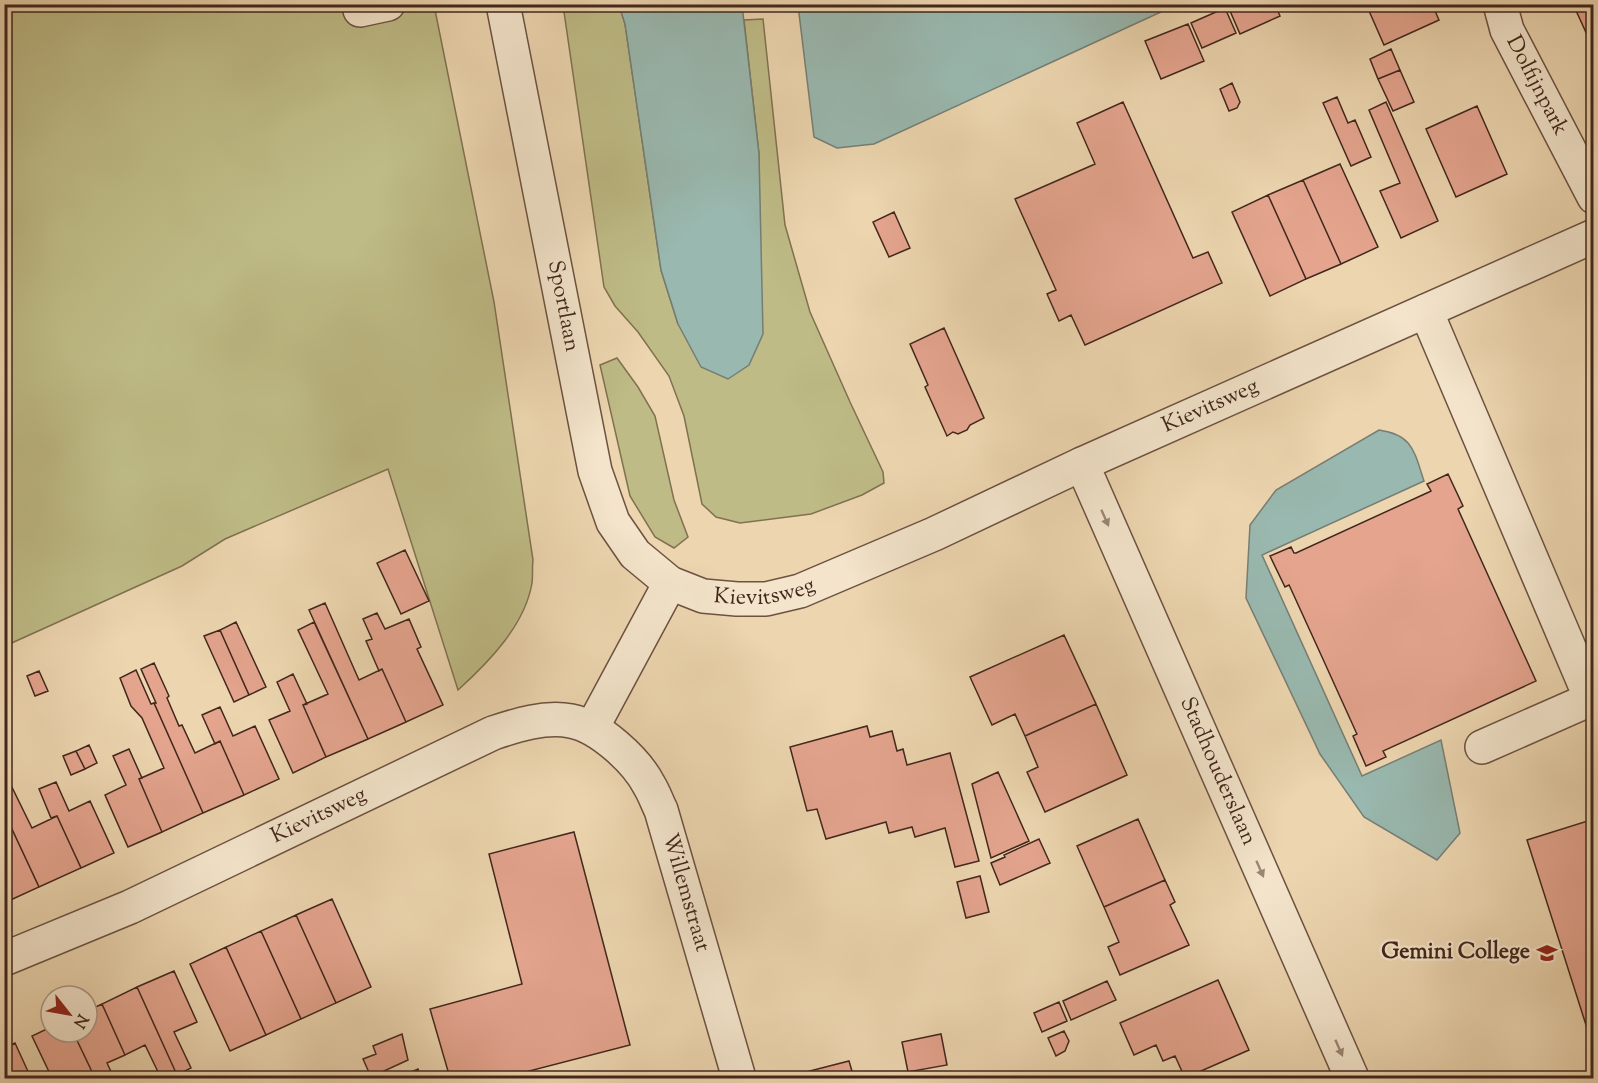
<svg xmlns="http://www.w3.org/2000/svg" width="1598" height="1083" font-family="'Sorts Mill Goudy',serif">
<rect width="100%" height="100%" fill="#ecd5af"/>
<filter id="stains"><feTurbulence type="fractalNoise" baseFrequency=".00333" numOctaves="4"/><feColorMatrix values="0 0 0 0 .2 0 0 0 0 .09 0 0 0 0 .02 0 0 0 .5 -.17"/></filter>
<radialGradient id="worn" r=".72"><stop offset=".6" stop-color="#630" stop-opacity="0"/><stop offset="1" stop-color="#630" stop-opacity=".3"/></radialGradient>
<path fill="#bebb86" stroke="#807151" stroke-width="1.5" d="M4 5H434L494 302 533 560C532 567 533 575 532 583 525 625 489 662 458 690L388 469 225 539 182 566 5 646Z
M563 5H619L625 24 661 270 678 324 760 272 759 154 744 20 763 19 785 225 810 312 850 402 883 472 884 483 862 495 811 514 740 523 716 517 702 504 684 416 669 376 638 332 615 306 604 287Z
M617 358 638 387 655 416 674 500 688 537 674 548 655 537 630 496 600 365Z"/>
<path fill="#99b8af" stroke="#767e74" stroke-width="1.5" d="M997 4 1010 8 1023 4 1176 5 874 144 837 148 814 137 798 5Z
M619 5H742L759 154 763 334 749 365 728 379 701 367 678 324 661 270 625 24Z
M1379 430C1413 435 1414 451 1424 481L1262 555 1362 776 1441 740 1460 833 1437 860 1364 817 1320 754 1246 598 1250 525 1276 490Z"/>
<path fill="#e4a48e" stroke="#42271c" stroke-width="1.5" d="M1227 4H1275L1280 16 1240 34Z
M1366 4H1432L1439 20 1384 45Z
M1573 4H1594V50Z
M1225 8 1236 33 1202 48 1191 23Z
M1188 24 1204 61 1161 79 1145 41Z
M1391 49 1400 70 1378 79 1370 59Z
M1400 70 1414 102 1393 111 1378 79Z
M1232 83 1240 102 1237 108 1229 111 1220 89Z
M1337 97 1348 123 1355 120 1371 157 1351 166 1323 103Z
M1123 102 1193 258 1208 252 1222 283 1085 345 1071 315 1059 321 1047 294 1056 290 1015 199 1095 164 1077 123Z
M1386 102 1438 221 1401 238 1380 191 1400 183 1369 110Z
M1477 106 1507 174 1456 197 1426 129Z
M1340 164 1378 247 1341 264 1303 180Z
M1303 180 1341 264 1306 279 1268 195Z
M1268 195 1306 279 1270 296 1232 212Z
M894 212 910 248 889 257 873 222Z
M944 328 984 418 970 425 967 430 958 434 953 432 947 436 925 387 928 385 910 344Z
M1448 474 1463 506 1458 509 1536 681 1383 751 1386 757 1366 766 1353 736 1357 734 1356 732 1322 657 1290 587 1289 585 1285 587 1270 556 1291 547 1294 553H1296L1429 492 1431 491 1427 484Z
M405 550 429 601 401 614 377 563Z
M325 603 359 680 382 669 406 722 368 739 309 610Z
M377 613 385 629 409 619 421 647 417 649 443 705 406 722 382 669 379 671 366 641 372 639 363 619Z
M236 622 266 687 249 695 220 630Z
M314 622 368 739 326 757 303 705 328 694 298 630Z
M220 630 249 695 234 702 204 636Z
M1064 635 1096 704 1025 736 1015 714 992 725 970 677Z
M154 663 169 696 167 698 179 726 182 725 195 753 220 741 244 795 203 813 154 703H156L141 669Z
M136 670 151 704 154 703 203 813 162 832 139 779 164 768 142 718 131 706 120 678Z
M39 671 48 691 35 696 27 676Z
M293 674 307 704 303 705 326 757 293 773 269 720 290 711 277 682Z
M1096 704 1127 775 1045 812 1027 772 1038 767 1025 736Z
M220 707 233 736 255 726 279 779 244 795 220 741 215 744 202 715Z
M867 726 870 737 892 731 897 751 903 749 907 765 950 753 979 861 955 867 945 828 915 837 912 827 889 833 886 822 826 839 817 809 807 811 790 747Z
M89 745 97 763 85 769 76 751Z
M129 749 142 778 139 779 162 832 128 847 105 795 126 785 113 756Z
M76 751 85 769 71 775 63 756Z
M4 771 32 828 57 816 81 868 39 887 4 812Z
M998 772 1029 841 991 858 972 784Z
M56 782 69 811 90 801 114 853 81 868 57 816 51 818 39 789Z
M4 812 39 887 4 903Z
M1138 819 1165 880 1104 907 1077 846Z
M1594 819V1050L1527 840Z
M574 832 630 1045 502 1078H450L430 1009 522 984 489 854Z
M1039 839 1050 863 1000 885 991 863 1005 857 1004 855Z
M980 876 989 912 966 918 957 882Z
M1165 880 1175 902 1170 905 1189 945 1120 975 1108 947 1119 942 1104 907Z
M332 899 371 987 336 1003 296 915Z
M296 915 336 1003 301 1019 261 931Z
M261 931 301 1019 266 1035 226 947Z
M226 947 266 1035 230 1051 190 964Z
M174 971 197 1022 174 1032 191 1068 177 1075 137 987Z
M1218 980 1249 1050 1185 1078 1175 1056 1163 1061 1156 1045 1134 1055 1120 1023Z
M1107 981 1116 1000 1071 1020 1063 1001Z
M137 987 177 1075 169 1078H161L145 1045 125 1055 102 1004Z
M1059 1002 1067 1021 1042 1032 1034 1013Z
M102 1004 125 1055 107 1063 114 1078H95L73 1032H87V1011Z
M51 1027V1032H73L95 1078H52L32 1036Z
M1064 1031 1069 1041 1065 1051 1056 1056 1048 1038Z
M402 1034 408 1060 371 1077 363 1059 376 1054 373 1046Z
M941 1034 947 1065 908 1072 902 1042Z
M15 1043 31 1078H4V1048Z
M849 1061 854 1078H799L798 1074Z
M418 1069 421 1078H397Z"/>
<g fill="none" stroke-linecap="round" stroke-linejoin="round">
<g stroke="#6c5241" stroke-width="36">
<g id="minor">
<path d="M359 4 360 10 388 4"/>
<path id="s1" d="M503 4 595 471 613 522 635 554 670 583 703 596 737 599H766L800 591 934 534 1082 464 1594 236"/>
<path id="s2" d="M1500 4 1507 30 1594 197"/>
<path d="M1426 311 1591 699 1482 747"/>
<path id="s3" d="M1082 464 1352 1078"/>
<path d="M592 728 670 583"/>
<path id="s4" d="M4 959 130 907 493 733C517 725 545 716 571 721 599 726 636 760 649 785 654 793 657 802 661 810L739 1078"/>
</g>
</g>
<use href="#minor" stroke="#f3e4cb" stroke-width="33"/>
</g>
<defs><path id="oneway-solid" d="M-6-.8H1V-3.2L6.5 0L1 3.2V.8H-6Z" transform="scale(1.5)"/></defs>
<g fill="#9a8674">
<use href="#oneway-solid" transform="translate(1105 518) rotate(66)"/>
<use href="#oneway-solid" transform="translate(1260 869) rotate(66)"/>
<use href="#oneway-solid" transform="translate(1339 1048) rotate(66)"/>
</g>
<defs>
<g id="school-bare" transform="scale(1.62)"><path d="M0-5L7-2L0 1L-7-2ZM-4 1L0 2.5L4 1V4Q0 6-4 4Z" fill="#8f2418" stroke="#f3e4cb" stroke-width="2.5" paint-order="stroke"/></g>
</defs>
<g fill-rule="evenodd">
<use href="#school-bare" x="1547" y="953"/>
</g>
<g text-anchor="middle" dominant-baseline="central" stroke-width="4.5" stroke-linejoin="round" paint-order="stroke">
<g font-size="22" fill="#42271c" stroke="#f3e4cb">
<text stroke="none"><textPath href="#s2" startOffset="90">Dolfijnpark</textPath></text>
<text stroke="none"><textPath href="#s1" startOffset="308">Sportlaan</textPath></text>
<text stroke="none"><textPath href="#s1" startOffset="1198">Kievitsweg</textPath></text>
<text stroke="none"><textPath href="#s1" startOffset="712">Kievitsweg</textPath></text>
<text stroke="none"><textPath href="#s3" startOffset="336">Stadhouderslaan</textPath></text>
<text stroke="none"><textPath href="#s4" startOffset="346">Kievitsweg</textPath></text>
<text stroke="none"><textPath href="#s4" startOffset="836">Willemstraat</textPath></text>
</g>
<g font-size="22" font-weight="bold" fill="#42271c" stroke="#f3e4cb" text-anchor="end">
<text x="1530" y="953">Gemini College</text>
</g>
</g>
<rect width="1598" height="1083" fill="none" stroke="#ecd5af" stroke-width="24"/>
<rect x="6" y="6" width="1586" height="1071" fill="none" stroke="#42271c" stroke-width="3"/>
<rect x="12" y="12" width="1574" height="1059" fill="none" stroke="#42271c" stroke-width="1.5"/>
<g transform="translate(69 1014) rotate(121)"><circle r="28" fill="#f3e4cb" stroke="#ac9885" stroke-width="1.5"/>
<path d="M0-4.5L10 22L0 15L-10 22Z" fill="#8f2418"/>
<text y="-9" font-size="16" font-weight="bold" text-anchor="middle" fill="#42271c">N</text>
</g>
<rect width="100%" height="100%" filter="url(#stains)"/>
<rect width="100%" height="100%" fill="url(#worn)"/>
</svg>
